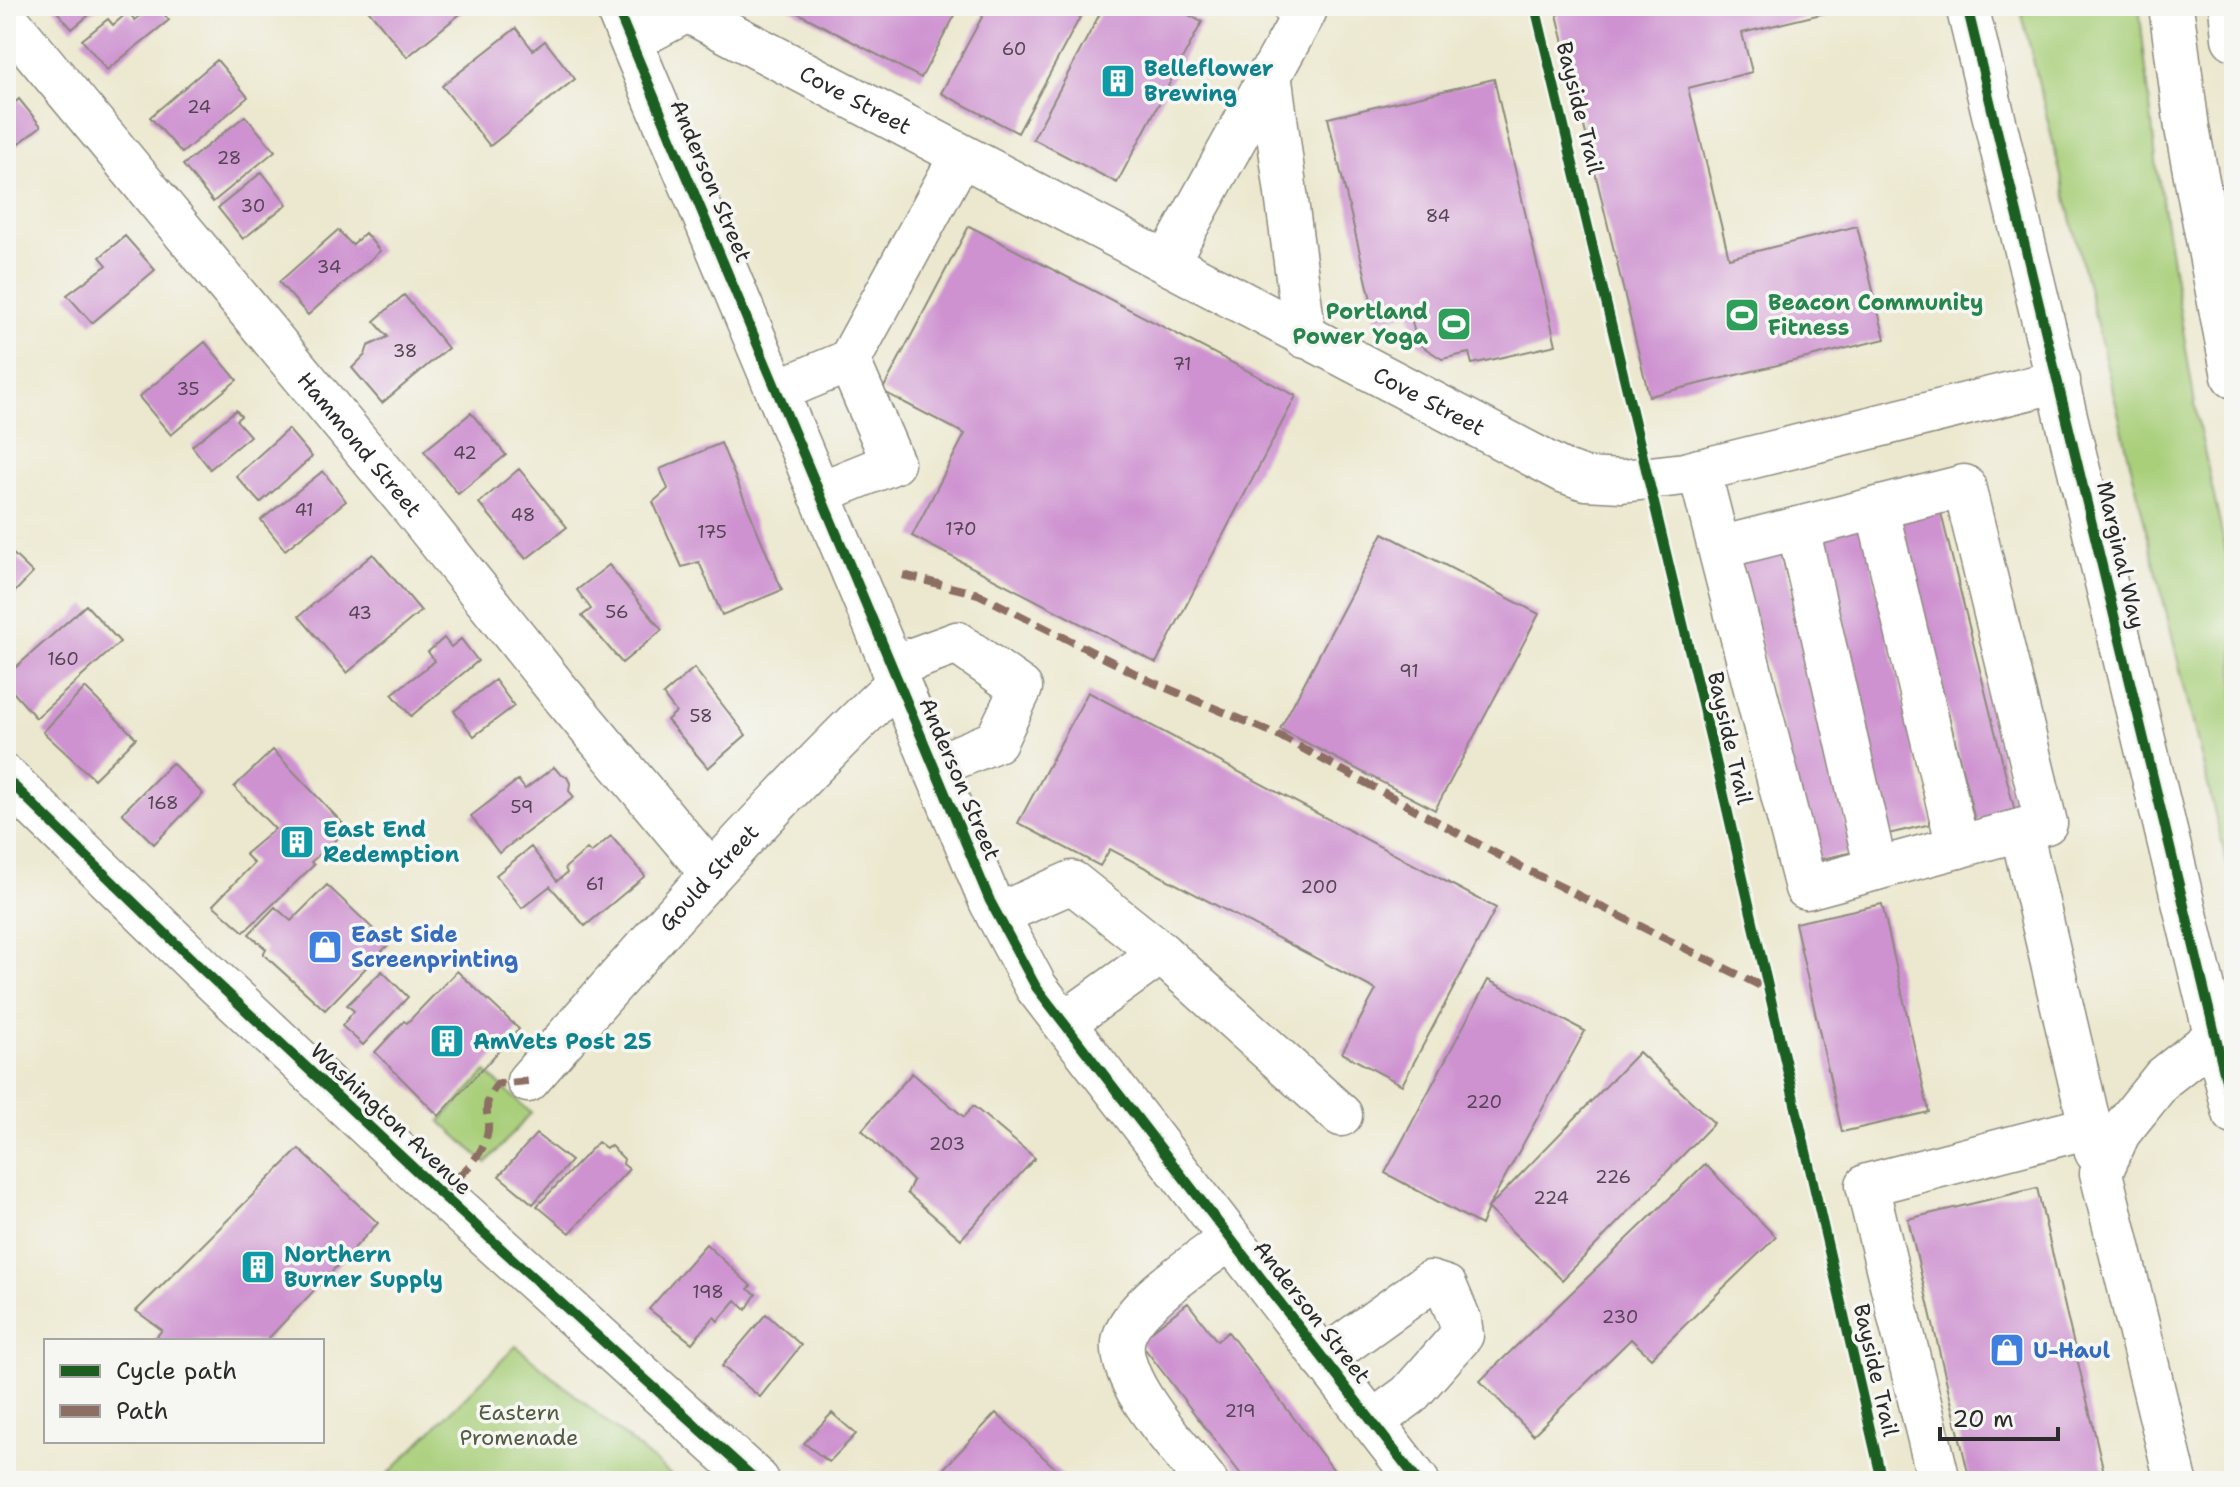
<svg xmlns="http://www.w3.org/2000/svg" width="2240" height="1487" font-family="'Shantell Sans',sans-serif">
<rect width="100%" height="100%" fill="#f6f6f2"/>
<filter id="ink" filterUnits="userSpaceOnUse"><feTurbulence type="fractalNoise" baseFrequency=".0125" numOctaves="2"/><feDisplacementMap in="SourceGraphic" scale="16" xChannelSelector="R" yChannelSelector="G"/><feConvolveMatrix kernelMatrix="1 2 1 2 8 2 1 2 1" color-interpolation-filters="sRGB"/></filter>
<filter id="wash" filterUnits="userSpaceOnUse"><feTurbulence type="fractalNoise" baseFrequency=".006" numOctaves="4" result="noise"/><feDisplacementMap in="SourceGraphic" scale="32" xChannelSelector="R" yChannelSelector="G"/><feGaussianBlur stdDeviation="1.8" result="paint"/><feColorMatrix in="noise" values="0 0 0 0 0 0 0 0 0 0 0 0 0 0 0 0 0 1.4 0 .05"/><feComposite in="paint" operator="in"/></filter>
<g filter="url(#wash)">
<rect width="100%" height="100%" fill="#ece8cf"/>
<path fill="#a9cf7a" stroke="#6a7d52" stroke-width="2" d="M2020 6H2139L2157 169 2197 417 2234 590V893Z
M486 1072 531 1113 486 1163 440 1121Z
M516 1346 678 1481H381Z"/>
<g id="blocks">
<path fill="#ce92d0" d="M52 6H100L72 29Z
M152 6H157L169 20 107 70 82 40 108 19 113 25 128 12 135 20Z
M365 6H470L407 57Z
M785 6H960L921 78Z
M988 6H1086L1018 133 941 93Z
M1104 6H1172L1202 22 1117 183 1033 139Z
M1555 6H1841L1842 9 1742 33 1752 72 1688 88 1729 258 1857 226 1885 339 1649 396Z
M516 28 533 50 545 41 575 79 490 146 442 86Z
M217 60 248 97 182 153 150 117Z
M1494 79 1556 345 1472 364 1469 353 1442 359 1417 343 1410 313 1376 321 1328 118Z
M19 99 41 126 6 154V110Z
M245 116 275 151 213 202 183 165Z
M262 172 287 204 243 239 218 208Z
M969 226 1296 396 1156 663 912 536 965 434 882 391Z
M338 230 352 245 365 233 380 251 308 315 279 282Z
M125 236 155 270 92 323 67 295 107 265 100 257Z
M404 295 448 348 382 403 352 368 365 355 368 346 388 337 374 321Z
M205 342 237 380 171 435 139 397Z
M236 410 241 416 236 420 250 436 210 469 192 446Z
M471 413 506 455 458 494 424 451Z
M288 429 312 457 260 503 236 476Z
M721 443 782 590 722 615 699 562 682 567 653 502 668 489 660 469Z
M519 469 567 527 526 559 479 503Z
M323 471 346 501 285 550 261 520Z
M1939 505 2015 812 1975 821 1899 515Z
M1862 521 1931 824 1888 834 1820 531Z
M1383 533 1539 614 1435 810 1280 729Z
M6 547 33 573 6 601Z
M1780 547 1853 852 1813 861 1740 557Z
M373 554 421 611 347 673 299 616Z
M609 565 662 630 622 663 582 616 591 609 577 590Z
M86 605 120 642 36 718 6 684V676Z
M444 638 451 647 461 639 478 661 411 716 392 694 435 661 428 652Z
M694 668 746 735 708 768 667 720 676 712 663 695Z
M495 680 514 706 474 736 454 711Z
M85 688 136 738 94 779 43 732Z
M1088 692 1496 908 1402 1085 1342 1053 1376 990 1110 849 1100 866 1018 823Z
M273 750 348 829 311 862 314 865 244 932 213 905 254 863 245 854 275 829 234 787Z
M172 763 203 794 154 844 122 813Z
M554 767 560 774 567 777 570 783 569 791 574 797 499 853 471 816 518 780 525 789Z
M611 836 645 876 585 926 550 886 522 908 496 875 531 847 557 881 567 873 565 868 587 849 591 853Z
M327 885 389 944 325 1010 263 954 266 949 249 934 275 907 291 921Z
M1882 904 1929 1112 1842 1132 1795 923Z
M382 971 408 997 363 1045 342 1026 354 1011 347 1005Z
M457 971 519 1029 439 1116 375 1052 404 1021 407 1023Z
M1488 980 1585 1031 1488 1208 1639 1052 1714 1123 1562 1280 1488 1208 1481 1225 1385 1173Z
M912 1073 964 1117 973 1106 1035 1158 961 1239 907 1193 913 1181 862 1130Z
M536 1134 571 1161 533 1204 499 1176Z
M598 1142 606 1148 611 1146 624 1159 623 1164 629 1169 570 1233 537 1206Z
M299 1149 378 1223 266 1341H153L162 1330 136 1311Z
M1705 1164 1776 1237 1651 1358 1631 1339 1533 1435 1480 1381Z
M2037 1188 2106 1481H1970L1908 1219Z
M706 1244 751 1286 748 1289 756 1294 746 1310 736 1300 718 1321 714 1317 692 1343 649 1309Z
M1188 1303 1217 1341 1228 1332 1342 1481H1246L1139 1341Z
M766 1314 801 1345 760 1397 722 1366Z
M832 1413 856 1434 829 1462 804 1443Z
M996 1413 1069 1481H932Z"/>
</g>
</g>
<g filter="url(#ink)">
<use href="#blocks" fill-opacity="0" stroke="#8c8a7d" stroke-width="2"/>
<g fill="none" stroke-linecap="round" stroke-linejoin="round">
<g stroke="#8c8a7d" stroke-width="45">
<g id="minor">
<path d="M616 6 990 901 1036 987 1418 1481"/>
<path d="M1967 6 2234 1113"/>
<path id="s1" d="M6 18 415 511 557 689 711 873"/>
<path id="s2" d="M631 41 687 11 1565 472 1585 479 1622 481 1685 474 2059 381"/>
<path d="M1270 73 1305 337"/>
<path d="M1168 261 1305 12 1293 6"/>
<path d="M777 391 849 361"/>
<path d="M1699 470 1806 888 2046 823 1964 486 1719 548"/>
<path d="M819 493 893 463 849 361 960 157"/>
<path d="M1877 509 1958 847"/>
<path d="M1798 528 1876 869"/>
<path d="M891 667 957 643 1021 688 996 741 933 767"/>
<path d="M2021 830 2096 1152"/>
<path d="M997 915 1072 882 1161 953 1064 1023"/>
<path d="M1161 953 1341 1115"/>
<path id="s3" d="M528 1081C648 944 766 807 898 682"/>
<path d="M1323 1359 1430 1282 1446 1287 1460 1320 1462 1335 1409 1395 1372 1422"/>
<path d="M1206 1481C1182 1450 1109 1375 1125 1334 1137 1301 1202 1260 1230 1239"/>
<path d="M1939 1481 1867 1185 2090 1127"/>
<path d="M2176 1481 2101 1173 2119 1133 2163 1078 2216 1036"/>
</g>
</g>
<g stroke="#8c8a7d" stroke-width="47">
<path id="major" d="M6 778 202 969 441 1194 757 1481"/>
</g>
<g stroke="#8c8a7d" stroke-width="47">
<path id="highway" d="M2171 6 2187 128 2234 376
M2231 6 2234 38"/>
</g>
<use href="#minor" stroke="#fff" stroke-width="42"/>
<use href="#major" stroke="#fff" stroke-width="44"/>
<use href="#highway" stroke="#fff" stroke-width="44"/>
<path stroke="#8d6e63" stroke-width="8" stroke-dasharray="16 8" stroke-linecap="butt" d="M903 575 978 594 1152 682 1276 734 1517 865 1767 989
M441 1194C456 1179 477 1162 485 1142 495 1118 476 1109 498 1084L528 1081"/>
<g stroke="#f6f6f2" stroke-width="15">
<path id="cycleway" d="M616 6 990 901 1036 987 1418 1481
M1535 6 1718 770 1882 1481
M1967 6 2234 1113
M6 778 202 969 441 1194 757 1481"/>
</g>
<use href="#cycleway" stroke="#1b5e20" stroke-width="10"/>
</g>
</g>
<defs>
<g id="building-square" transform="scale(1.8)"><rect x="-9" y="-9" width="18" height="18" rx="4" fill="#0f9aa8" stroke="#f6f6f2"/><path d="M-4-6H4V6H1V3H-1V6H-4ZM-2.5-4.3h1.7v1.8h-1.7ZM.8-4.3h1.7v1.8H.8ZM-2.5-1h1.7V.8h-1.7ZM.8-1h1.7V.8H.8Z" fill="#fff"/></g>
<g id="stadium-square" transform="scale(1.8)"><rect x="-9" y="-9" width="18" height="18" rx="4" fill="#2e9e5b" stroke="#f6f6f2"/><path d="M0-5a6.5 5 0 1 0 0 10a6.5 5 0 1 0 0-10ZM-3.5-1.8h7v3.6h-7Z" fill="#fff"/></g>
<g id="shop-square" transform="scale(1.8)"><rect x="-9" y="-9" width="18" height="18" rx="4" fill="#3f7fe0" stroke="#f6f6f2"/><path d="M-5-2.5h2.3a2.7 3.5 0 0 1 5.4 0H5L5.5 6h-11ZM-1.5-2.5h3a1.5 2.3 0 0 0-3 0Z" fill="#fff"/></g>
</defs>
<g fill-rule="evenodd">
<use href="#building-square" x="1118" y="81"/>
<use href="#stadium-square" x="1742" y="315"/>
<use href="#stadium-square" x="1454" y="324"/>
<use href="#building-square" x="297" y="842"/>
<use href="#shop-square" x="325" y="947"/>
<use href="#building-square" x="447" y="1041"/>
<use href="#building-square" x="258" y="1267"/>
<use href="#shop-square" x="2007" y="1350"/>
</g>
<g text-anchor="middle" dominant-baseline="central" stroke-width="7" stroke-linejoin="round" paint-order="stroke">
<g font-size="18" fill="#544554">
<text x="1014" y="49">60</text>
<text x="199" y="107">24</text>
<text x="229" y="158">28</text>
<text x="253" y="206">30</text>
<text x="1438" y="216">84</text>
<text x="329" y="267">34</text>
<text x="405" y="351">38</text>
<text x="1182" y="364">71</text>
<text x="188" y="389">35</text>
<text x="465" y="453">42</text>
<text x="304" y="510">41</text>
<text x="523" y="515">48</text>
<text x="961" y="529">170</text>
<text x="712" y="532">175</text>
<text x="617" y="612">56</text>
<text x="360" y="613">43</text>
<text x="63" y="659">160</text>
<text x="1409" y="671">91</text>
<text x="701" y="716">58</text>
<text x="163" y="803">168</text>
<text x="522" y="807">59</text>
<text x="595" y="884">61</text>
<text x="1319" y="887">200</text>
<text x="1484" y="1102">220</text>
<text x="947" y="1144">203</text>
<text x="1613" y="1177">226</text>
<text x="1551" y="1198">224</text>
<text x="708" y="1292">198</text>
<text x="1620" y="1317">230</text>
<text x="1240" y="1411">219</text>
</g>
<g font-size="22" font-weight="bold" fill="#0d838f" stroke="#f6f6f2" text-anchor="start">
<text x="1144" y="68">Belleflower<tspan x="1144" dy="25">Brewing</tspan></text>
<text x="323" y="829">East End<tspan x="323" dy="25">Redemption</tspan></text>
<text x="473" y="1041">AmVets Post 25</text>
<text x="284" y="1254">Northern<tspan x="284" dy="25">Burner Supply</tspan></text>
</g>
<g font-size="22" fill="#2b2b2b" stroke="#f6f6f2">
<text stroke="none"><textPath href="#s2" startOffset="254">Cove Street</textPath></text>
<text transform="translate(1580 108) rotate(76)">Bayside Trail</text>
<text transform="translate(711 181) rotate(67)">Anderson Street</text>
<text stroke="none"><textPath href="#s2" startOffset="902">Cove Street</textPath></text>
<text stroke="none"><textPath href="#s1" startOffset="554">Hammond Street</textPath></text>
<text transform="translate(2121 555) rotate(77)">Marginal Way</text>
<text transform="translate(1730 738) rotate(77)">Bayside Trail</text>
<text transform="translate(960 779) rotate(67)">Anderson Street</text>
<text stroke="none"><textPath href="#s3" startOffset="272">Gould Street</textPath></text>
<text transform="translate(391 1119) rotate(43)">Washington Avenue</text>
<text transform="translate(1312 1312) rotate(52)">Anderson Street</text>
<text transform="translate(1876 1370) rotate(77)">Bayside Trail</text>
</g>
<g font-size="22" font-weight="bold" fill="#27864d" stroke="#f6f6f2" text-anchor="start">
<text x="1768" y="302">Beacon Community<tspan x="1768" dy="25">Fitness</tspan></text>
<text x="1428" y="311" text-anchor="end">Portland<tspan x="1428" dy="25">Power Yoga</tspan></text>
</g>
<g font-size="22" font-weight="bold" fill="#366cbe" stroke="#f6f6f2" text-anchor="start">
<text x="351" y="934">East Side<tspan x="351" dy="25">Screenprinting</tspan></text>
<text x="2033" y="1350">U-Haul</text>
</g>
<g font-size="22" fill="#515c43" stroke="#f6f6f2">
<text x="519" y="1412">Eastern<tspan x="519" dy="25">Promenade</tspan></text>
</g>
</g>
<rect width="2240" height="1487" fill="none" stroke="#f6f6f2" stroke-width="32"/>
<rect x="44" y="1339" width="280" height="104" fill="#f6f6f2" stroke="#a5a5a2" stroke-width="2"/>
<rect x="60" y="1365" width="40" height="12" fill="#1b5e20" stroke="#a5a5a2" stroke-width="2"/>
<text x="116" y="1379" font-size="24" fill="#2b2b2b">Cycle path</text>
<rect x="60" y="1405" width="40" height="12" fill="#8d6e63" stroke="#a5a5a2" stroke-width="2"/>
<text x="116" y="1419" font-size="24" fill="#2b2b2b">Path</text>
<path d="M1940 1427v12h118v-12" fill="none" stroke="#2b2b2b" stroke-width="4"/>
<text x="1952" y="1427" font-size="24" fill="#2b2b2b" stroke="#f6f6f2" stroke-width="6" paint-order="stroke">20 m</text>
</svg>
